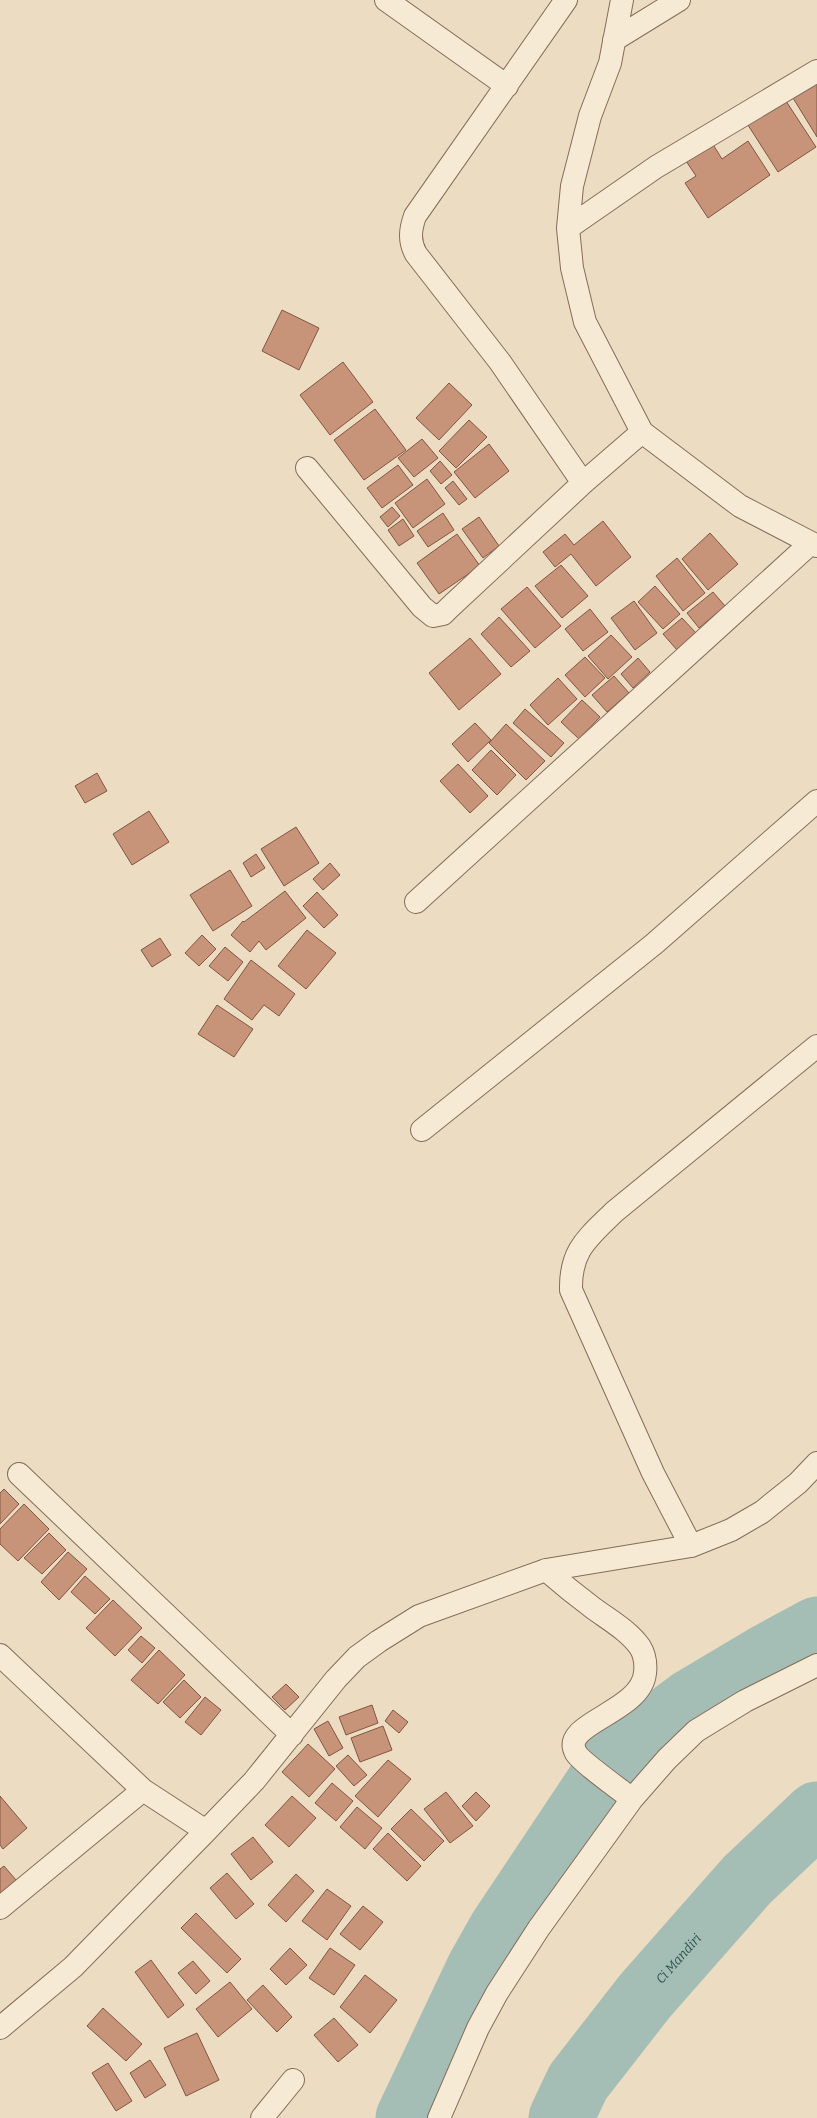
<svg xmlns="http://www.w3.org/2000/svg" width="817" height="2118" font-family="Bitter,serif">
<rect width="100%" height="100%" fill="#ecdcc1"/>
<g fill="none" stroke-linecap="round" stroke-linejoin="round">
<g stroke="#a4beb5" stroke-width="65">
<path d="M408 2118 479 1968 501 1929 615 1758 690 1702 769 1655 817 1629"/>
<path id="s1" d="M561 2118 578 2082 645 1996 747 1880 817 1814"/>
</g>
</g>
<path fill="#c89479" stroke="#825641" d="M817 83V137L793 98Z
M784 98 816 147 778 172 746 122Z
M748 141 770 175 708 218 685 183 696 176 686 161 712 143 722 159Z
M282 310 319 328 299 370 262 351Z
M343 362 373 402 330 435 300 395Z
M449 383 472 405 439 440 416 418Z
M375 409 406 450 364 480 334 440Z
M469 420 487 437 456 468 439 451Z
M422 439 438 458 414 477 398 458Z
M489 444 509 471 475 498 454 472Z
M440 461 452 475 441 484 430 471Z
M398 465 413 485 382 508 367 488Z
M427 479 445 504 413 528 395 503Z
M453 481 467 499 459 505 445 488Z
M392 507 400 516 388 527 380 517Z
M443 513 454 530 428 547 417 531Z
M479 517 499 546 483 558 462 529Z
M403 519 414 536 399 546 388 530Z
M603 521 631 557 596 586 571 554 555 567 543 552 565 534 574 545Z
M710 533 738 564 708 590 682 559Z
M457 534 480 566 439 594 417 563Z
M677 558 705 593 683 611 656 576Z
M561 565 588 596 562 618 535 586Z
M655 586 680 614 663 629 638 602Z
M527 587 561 626 535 648 501 609Z
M713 592 725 606 699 628 687 613Z
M634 601 657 633 635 650 611 618Z
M590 609 608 632 583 651 565 629Z
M499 617 530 651 511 667 481 634Z
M682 618 696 633 677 650 663 634Z
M611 635 632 657 608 679 588 656Z
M470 638 501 674 459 710 429 673Z
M585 657 605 678 585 697 565 675Z
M638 658 650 672 633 688 621 674Z
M614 676 629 693 607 712 592 695Z
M558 678 577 699 548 725 530 705Z
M582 700 600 717 579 739 561 722Z
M525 709 564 743 551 757 513 723Z
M475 723 491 740 468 762 452 744Z
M506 724 545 761 526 780 489 743Z
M491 750 516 775 497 795 472 770Z
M458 764 488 796 470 813 440 781Z
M97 773 107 791 85 803 75 786Z
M149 811 169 842 132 865 113 834Z
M296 827 319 863 284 886 261 849Z
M256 854 265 868 251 877 243 863Z
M330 863 340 875 323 890 313 879Z
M230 870 252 906 213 931 190 895Z
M285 891 306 918 266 950 259 941 250 952 231 935 243 921 244 922Z
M317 892 338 915 324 928 303 906Z
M307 930 336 953 306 989 278 966Z
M202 935 216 949 199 966 185 953Z
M160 938 171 955 152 967 141 950Z
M225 947 243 962 228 981 209 966Z
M251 960 295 994 279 1016 264 1005 252 1020 224 999Z
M217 1005 253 1029 234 1057 198 1034Z
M4 1489 19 1504 0 1524V1493Z
M24 1504 49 1529 18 1561 0 1544V1529Z
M49 1533 66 1550 42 1574 24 1558Z
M68 1552 87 1569 59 1600 41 1582Z
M85 1576 110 1599 95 1614 71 1592Z
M113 1600 142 1628 115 1656 86 1628Z
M141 1636 155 1648 142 1663 128 1650Z
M159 1650 185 1675 158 1704 131 1680Z
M184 1680 201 1697 180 1718 163 1702Z
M286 1684 299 1697 285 1710 272 1697Z
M205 1697 221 1710 201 1735 185 1722Z
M372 1705 378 1723 346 1735 339 1717Z
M393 1710 408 1722 399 1733 385 1721Z
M328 1721 343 1748 329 1756 314 1729Z
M383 1726 392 1750 360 1762 351 1738Z
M308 1744 335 1769 309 1797 282 1772Z
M348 1755 367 1775 354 1786 336 1766Z
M388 1760 411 1779 378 1817 355 1796Z
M332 1783 353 1801 336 1821 315 1803Z
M446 1792 473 1826 450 1843 424 1809Z
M476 1792 490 1806 476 1821 462 1806Z
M0 1796 27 1828 3 1849 0 1845Z
M292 1796 316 1818 289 1847 265 1825Z
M357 1807 382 1828 365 1849 340 1827Z
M411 1809 444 1841 424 1861 391 1829Z
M388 1833 421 1866 407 1881 373 1849Z
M253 1837 273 1862 251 1880 231 1854Z
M4 1866 22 1887 0 1904V1869Z
M227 1873 254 1904 236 1919 210 1888Z
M296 1874 314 1891 286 1922 268 1905Z
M327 1889 351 1906 327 1940 302 1921Z
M363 1906 383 1922 360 1950 340 1934Z
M196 1913 241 1959 227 1973 181 1928Z
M290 1948 307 1965 286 1985 270 1969Z
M330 1948 355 1965 334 1995 309 1978Z
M151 1960 184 2005 168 2018 135 1972Z
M193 1961 210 1981 196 1994 178 1973Z
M365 1975 397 2000 370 2033 340 2007Z
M230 1982 252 2009 218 2037 196 2009Z
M263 1985 292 2017 277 2032 247 2000Z
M103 2008 142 2044 126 2061 87 2026Z
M334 2018 358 2045 338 2062 314 2035Z
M197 2033 219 2080 186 2096 164 2048Z
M150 2060 166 2085 145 2098 130 2073Z
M108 2063 132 2101 116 2111 92 2073Z"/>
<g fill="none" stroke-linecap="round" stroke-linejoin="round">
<g stroke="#846d5a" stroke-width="24">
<path id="minor" d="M386 0 507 86
M566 0 415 216C410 230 409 241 416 254L500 362 583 483
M622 0 610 63 590 116 572 186 568 228 572 268 585 322 642 432
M614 40 679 0
M568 228 656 167 817 71
M307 468 422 607 433 616 443 614 449 608 583 483 642 432 740 506 817 546
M416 902 811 543
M422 1130 654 944 817 801
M19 1474 292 1735
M691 1546 653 1473 571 1290C570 1250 588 1238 614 1212L817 1046
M546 1570C561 1583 577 1596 593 1608 608 1619 629 1631 640 1647 645 1655 646 1664 645 1673 641 1713 559 1723 576 1753 580 1761 622 1791 632 1799
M0 1655 143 1790 206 1831
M0 1908 143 1790
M0 2028 73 1967 206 1831 254 1781 336 1679 357 1657 379 1641 419 1616 546 1570 691 1546 731 1530 762 1512 798 1483 817 1463
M262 2118 293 2080
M439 2118 478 2028 497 1993 539 1928 632 1799 667 1759 696 1731 745 1701 817 1665"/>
</g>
<use href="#minor" stroke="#f7ead4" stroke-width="22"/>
</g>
<g text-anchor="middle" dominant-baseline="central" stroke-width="3" stroke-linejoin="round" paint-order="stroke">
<g font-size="13" font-style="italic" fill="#2d544f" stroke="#f3e7d1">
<text stroke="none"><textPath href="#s1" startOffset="199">Ci Mandiri</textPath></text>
</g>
</g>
</svg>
